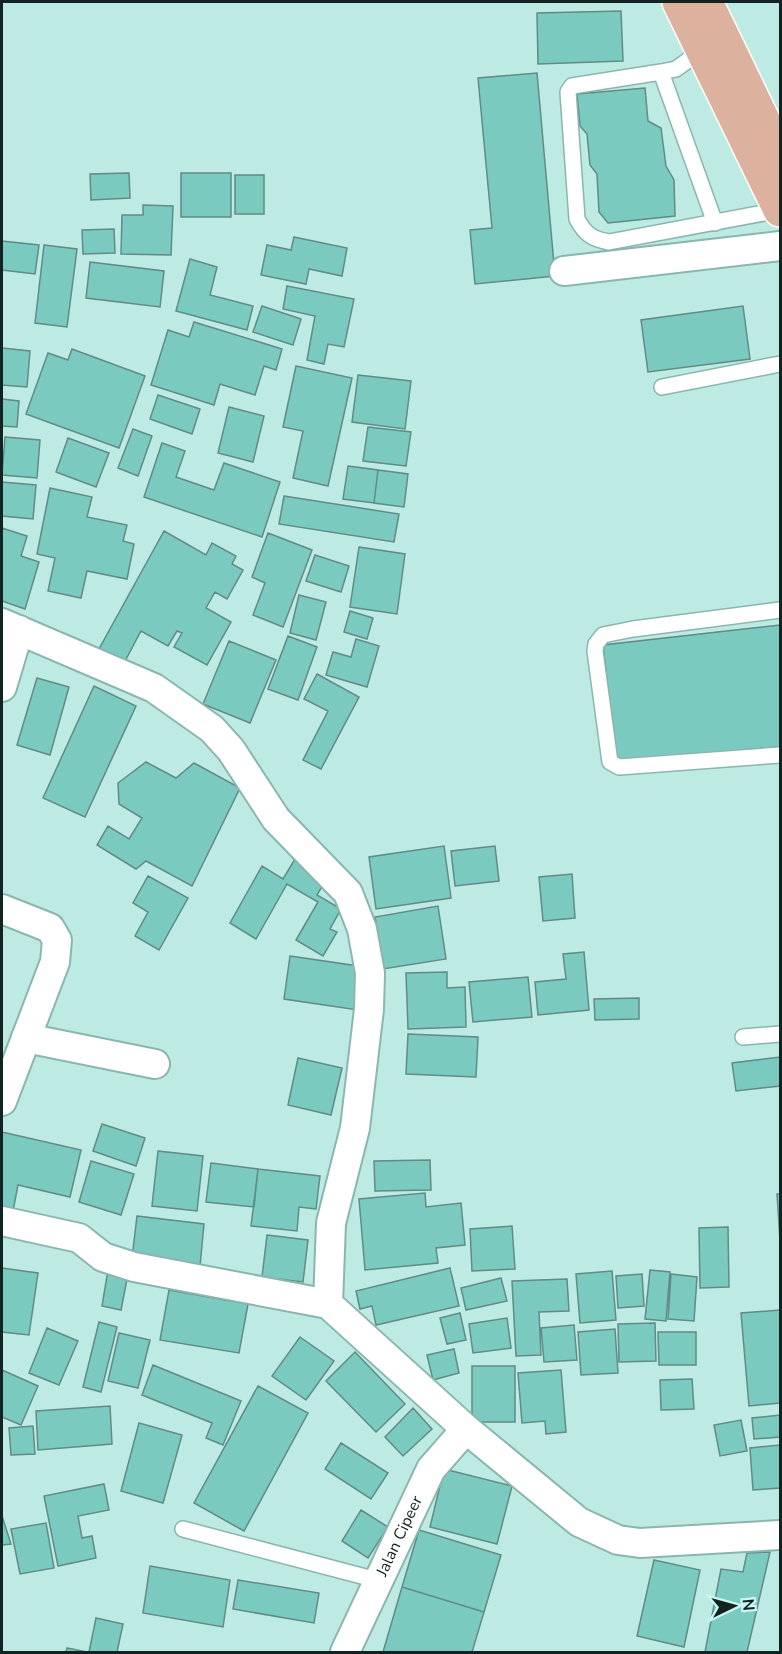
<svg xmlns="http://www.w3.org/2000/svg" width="782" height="1654" font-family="'Nunito Sans',sans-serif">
<rect width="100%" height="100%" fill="#bdeae3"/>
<path fill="#7bcac0" stroke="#618b85" stroke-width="1.5" d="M621 11 623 61 538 64 537 13Z
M537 73 555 276 475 284 470 230 492 228 478 78Z
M645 88 648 121 661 128 666 166 674 180 675 216 608 223 599 212 597 174 590 165 587 134 580 126 577 94Z
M129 173 130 198 91 200 90 174Z
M181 173H231V217H181Z
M235 175H264V214H235Z
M143 205 173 206 171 255 121 254 122 215H143Z
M114 229 115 253 83 254 82 230Z
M294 237 347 248 342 276 309 269 306 284 261 275 267 245 291 250Z
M2 241 39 245 35 274 2 270Z
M44 245 77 249 67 327 35 323Z
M190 259 217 267 210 295 253 306 247 330 176 311Z
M90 262 164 271 160 307 86 298Z
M287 286 354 299 344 347 328 344 324 364 307 360 315 316 283 309Z
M262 306 301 319 293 345 253 332Z
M743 306 750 359 648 372 641 320Z
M194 322 282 349 276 370 264 366 255 395 220 384 214 405 151 385 168 330 189 337Z
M2 348 30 351 27 387 2 385Z
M72 349 145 376 119 448 26 414 48 353 68 360Z
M296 366 352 378 328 486 293 478 303 431 283 427Z
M358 375 411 381 405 429 352 422Z
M158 395 200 409 192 434 150 419Z
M2 399 19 401 17 427 2 426Z
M229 407 264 416 253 462 218 453Z
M368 427 411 432 406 466 363 461Z
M133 429 152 436 138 476 118 468Z
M5 437 40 440 37 478 2 475Z
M68 438 109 453 96 487 56 472Z
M162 443 185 451 176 477 214 490 224 463 280 482 262 537 144 497Z
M348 466 378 470 374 503 343 499Z
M378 470 408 474 404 507 374 503Z
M2 482 36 485 33 519 2 516Z
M50 488 92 497 87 517 127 525 123 541 134 544 127 579 87 571 81 598 48 591 55 558 37 554Z
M284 496 399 514 394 542 279 524Z
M2 528 27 536 21 556 39 562 25 609 2 601Z
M164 531 206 555 212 543 236 556 232 564 243 570 227 599 215 592 206 608 231 622 207 665 174 647 182 633 177 631 168 646 141 631 124 663 99 649Z
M268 533 312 550 283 627 253 615 265 583 252 577Z
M359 547 405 554 397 614 350 607Z
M315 555 349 566 341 592 306 581Z
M299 595 326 602 316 640 290 633Z
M350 611 373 618 367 639 344 632Z
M780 625V747L616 761 603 645Z
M288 636 317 647 298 700 268 689Z
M356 639 379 646 367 687 326 675 333 652 351 657Z
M229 641 276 660 250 723 203 704Z
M317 674 359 697 321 769 303 760 328 711 304 699Z
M37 678 69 687 50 755 17 745Z
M94 686 136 706 85 817 43 798Z
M146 762 176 778 194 763 240 788 192 886 146 861 136 869 97 845 108 826 129 839 142 818 119 804 118 783Z
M444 846 451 898 376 909 369 857Z
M495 846 499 881 455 886 451 851Z
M295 859 327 878 317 895 341 909 330 929 337 932 323 956 296 940 318 902 287 884 256 939 230 923 262 866 283 879Z
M572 874 575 918 543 921 539 877Z
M148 876 188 898 159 950 135 936 148 912 133 903Z
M438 906 446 959 383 969 375 917Z
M584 952 589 1010 538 1015 535 982 566 979 563 954Z
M290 956 365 967 358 1010 284 999Z
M447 972V988L465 987 466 1027 408 1029 406 973Z
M528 977 532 1017 473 1022 469 982Z
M639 998V1019L595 1020 594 999Z
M408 1034 478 1037 476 1077 406 1074Z
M780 1057V1086L736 1091 732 1063Z
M298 1058 342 1068 331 1115 288 1105Z
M102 1124 145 1138 136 1166 93 1151Z
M2 1132 81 1150 70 1197 18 1185 13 1211 2 1209Z
M158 1151 203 1156 197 1211 152 1206Z
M430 1160 431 1190 375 1191 374 1161Z
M91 1161 134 1174 121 1215 79 1202Z
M211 1163 258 1169 254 1207 206 1202Z
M258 1169 320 1176 316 1209 299 1207 297 1231 251 1226Z
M425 1193 426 1207 461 1203 465 1245 436 1248 438 1263 365 1270 359 1199Z
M777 1194H780V1240Z
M137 1216 204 1224 200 1266 132 1258Z
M512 1226 515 1269 472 1271 470 1229Z
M728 1227 729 1287 700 1288 699 1228Z
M267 1235 308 1240 303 1282 262 1277Z
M2 1268 38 1273 29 1335 2 1332Z
M450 1268 459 1306 376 1325 372 1306 360 1309 356 1291Z
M108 1270 128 1274 121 1310 102 1306Z
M650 1270 670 1272 666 1321 645 1319Z
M612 1271 616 1320 580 1323 576 1274Z
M642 1274 644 1306 618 1308 616 1276Z
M671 1274 697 1277 694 1321 668 1319Z
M501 1278 507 1301 466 1310 461 1288Z
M567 1279 569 1311 539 1312 541 1355 516 1356 512 1281Z
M169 1290 248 1304 239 1353 160 1340Z
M780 1310V1403L749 1406 741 1313Z
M460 1313 466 1340 447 1344 440 1318Z
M507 1318 511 1348 473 1353 469 1324Z
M99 1322 117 1327 101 1392 83 1387Z
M655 1323 656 1361 619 1362 618 1324Z
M574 1325 577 1360 544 1362 541 1328Z
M47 1328 78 1341 59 1385 29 1373Z
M615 1329 618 1373 581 1375 578 1332Z
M658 1332H696V1365H659Z
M119 1333 150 1340 138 1388 108 1381Z
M300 1337 334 1361 306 1400 272 1376Z
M454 1349 459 1373 433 1380 427 1355Z
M355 1352 405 1404 376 1432 326 1381Z
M153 1365 241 1401 223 1445 206 1438 212 1423 142 1395Z
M472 1366H515V1422H472Z
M2 1370 38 1386 21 1425 2 1417Z
M561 1370 566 1432 546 1434 545 1421 522 1423 518 1373Z
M692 1379 694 1409 661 1410 660 1380Z
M258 1386 308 1413 244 1531 194 1503Z
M110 1406 112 1444 38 1450 36 1411Z
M413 1408 432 1429 403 1456 385 1437Z
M780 1415V1437L754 1439 752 1418Z
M741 1420 747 1451 720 1456 714 1425Z
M139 1423 182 1435 163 1503 121 1491Z
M33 1426 35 1454 11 1455 9 1428Z
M341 1443 388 1473 371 1499 325 1469Z
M780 1445V1488L753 1490 750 1448Z
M444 1469 512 1486 497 1544 430 1527Z
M104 1484 109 1510 78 1516 82 1538 92 1536 96 1558 58 1566 44 1496Z
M361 1510 388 1527 368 1558 342 1541Z
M2 1516 11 1544 2 1545Z
M46 1523 54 1568 20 1574 11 1529Z
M419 1530 501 1555 484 1612 402 1587Z
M770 1552 747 1652H705L721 1569 743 1572 747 1553Z
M654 1560 700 1570 684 1647 637 1636Z
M150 1566 230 1580 223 1627 143 1613Z
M238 1580 319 1593 314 1623 233 1609Z
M402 1587 484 1612 472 1652H383Z
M96 1618 123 1624 117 1652H89Z
M67 1648 87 1652H66Z"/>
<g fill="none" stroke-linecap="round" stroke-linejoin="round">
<g stroke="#8bb6b0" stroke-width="18">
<path id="service" d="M702 50 676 69 661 72 715 223
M661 72 572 86 568 92 577 219C585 234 592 239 609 242L780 210
M662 387 780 364
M780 610 633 629 603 635 596 644 595 651 609 755 610 762 619 767 780 755
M743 1037 780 1034
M183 1529 377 1580"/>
</g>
<g stroke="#8bb6b0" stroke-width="32">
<g id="minor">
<path d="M564 271 780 246"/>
<path d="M2 623 154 688 212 729 231 750 276 819 348 893 362 929 370 973 369 1009 355 1128 331 1223 328 1304 466 1429 579 1522 618 1540 640 1543 780 1535"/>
<path d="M2 687 19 630"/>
<path d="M2 909 50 928 57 940 55 962 2 1101"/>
<path d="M26 1038 155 1064"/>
<path d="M2 1221 79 1238 103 1257 134 1267 328 1304"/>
<path id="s1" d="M345 1652 431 1469 466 1429"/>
</g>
</g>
<g stroke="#fff" stroke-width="36">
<path id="primary" d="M679 2 780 210
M706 2 780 155"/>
</g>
<use href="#service" stroke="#fff" stroke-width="15"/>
<use href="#minor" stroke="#fff" stroke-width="28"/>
<use href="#primary" stroke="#dcb29f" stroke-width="33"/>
</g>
<g text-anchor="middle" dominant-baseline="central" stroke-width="5" stroke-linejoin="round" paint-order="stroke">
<g font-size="16" fill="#122421" stroke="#caf7f1">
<text stroke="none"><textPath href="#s1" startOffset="128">Jalan Cipeer</textPath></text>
</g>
</g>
<rect width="782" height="1654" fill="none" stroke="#122421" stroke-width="6"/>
<g transform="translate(734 1606) rotate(85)" stroke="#caf7f1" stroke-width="4.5" paint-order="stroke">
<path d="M0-4.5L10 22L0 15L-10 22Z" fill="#122421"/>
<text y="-9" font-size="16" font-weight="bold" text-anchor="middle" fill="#122421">N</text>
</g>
</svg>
